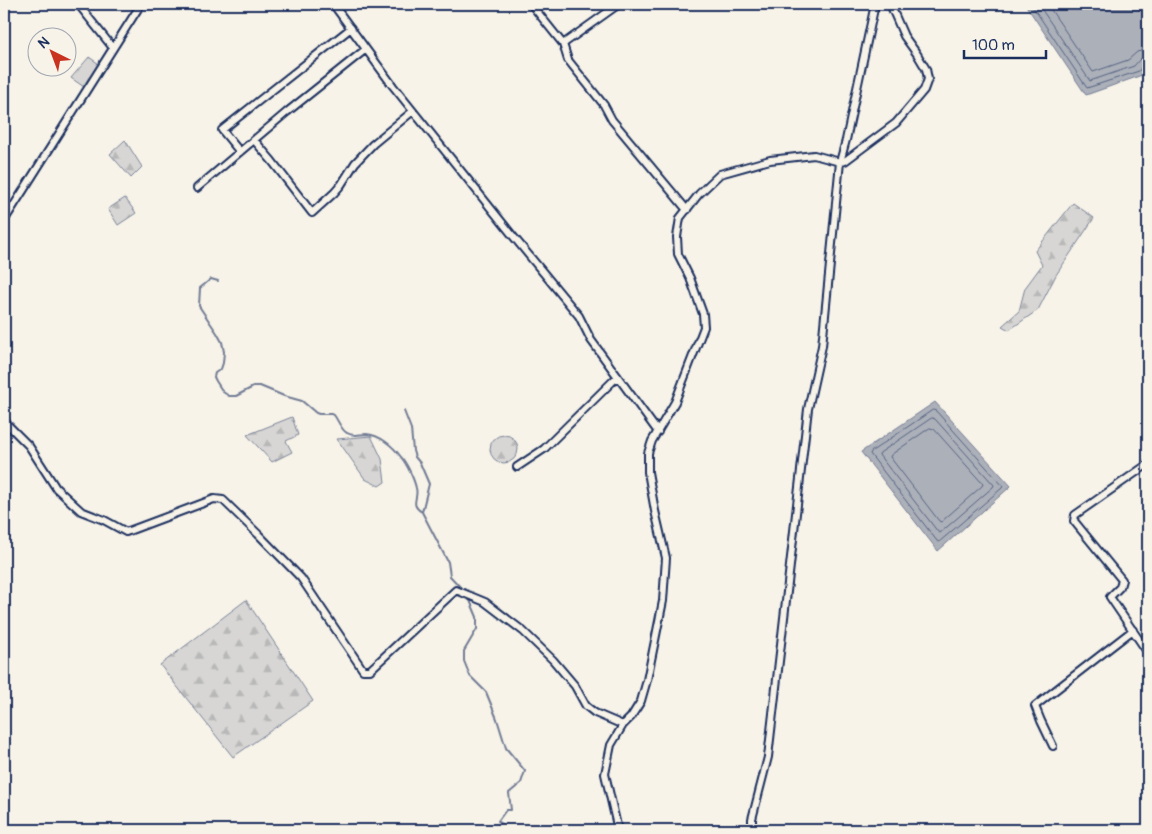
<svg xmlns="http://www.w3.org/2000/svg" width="1152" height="834" font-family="Pangolin,sans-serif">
<defs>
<pattern id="forest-firs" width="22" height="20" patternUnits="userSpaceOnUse" patternTransform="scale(1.25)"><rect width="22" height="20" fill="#d7d6d4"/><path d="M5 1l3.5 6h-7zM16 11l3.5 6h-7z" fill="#b8b8b8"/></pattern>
</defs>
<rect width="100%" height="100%" fill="#f7f3e8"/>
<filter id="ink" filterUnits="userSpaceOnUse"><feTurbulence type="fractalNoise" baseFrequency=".02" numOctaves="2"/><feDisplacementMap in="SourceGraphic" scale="10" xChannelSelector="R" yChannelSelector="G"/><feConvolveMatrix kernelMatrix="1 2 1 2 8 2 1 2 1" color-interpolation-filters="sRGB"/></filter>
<g filter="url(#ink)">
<path fill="url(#forest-firs)" stroke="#798299" d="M89 57 99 64 84 87 71 78Z
M125 140 142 167 131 178 110 154Z
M125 198 136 213 118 225 108 209Z
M1073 203 1094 218 1056 275 1038 310 1009 330 1002 326 1019 311 1025 288 1042 265 1035 251Z
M292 417 298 435 286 441 292 452 272 462 247 435Z
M490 449a14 14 0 1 1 28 0a14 14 0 1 1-28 0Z
M371 436 382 459 385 482 379 486 365 479 337 439Z
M246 600 313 701 233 757 160 665Z"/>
<path fill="#acb0b9" stroke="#727c95" d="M1025 4H1148V49L1145 74 1086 95Z
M935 402 1011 486 938 551 861 452Z"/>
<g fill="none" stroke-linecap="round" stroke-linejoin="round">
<path stroke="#556382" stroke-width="1" d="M1031 4 1087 88 1139 71 1143 64 1148 63
M1038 4 1090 81 1134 66 1140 59 1148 56
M1047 4 1093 72 1128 60 1137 52 1148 49
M933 410 936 411 1003 486 1002 488 939 542 937 541 870 454 871 452Z
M932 418 935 419 994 485 993 487 940 533 938 532 879 455 880 453Z
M930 428 934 429 983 484 982 486 941 522 939 521 890 457 891 455Z"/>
<path stroke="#727c95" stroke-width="2" d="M218 281 211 279 200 288 199 306 217 333 222 342 224 352 223 363 221 369 215 373 214 377 216 381 223 392 229 396H236L255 386H260L284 396 302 401 316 413 319 414H331L334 415C338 420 341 430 347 433 353 437 360 434 366 434 380 435 393 446 401 457 407 464 414 479 416 488 419 499 409 504 422 512
M404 411 411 429 413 451 415 457 420 463 429 484 422 512 448 562 450 576 463 590
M469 598 477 617V629L464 651V661L470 676 486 692 497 719 506 748 525 771 521 783 509 793 511 810H506L498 821 510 830"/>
<g stroke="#1b2f5e" stroke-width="10">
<path id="minor" d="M78 4 113 48
M333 4 393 86 513 236 579 316 591 340 658 432
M531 4 563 44 568 60 604 105 612 120 687 210
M4 7 8 4
M563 44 619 4
M254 140 272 161 312 213 334 193 341 185 355 163 373 144 413 111
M240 152 222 130 351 28
M197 188 287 112 366 49
M4 221 141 4
M4 419 7 424 29 446 56 488 81 511 104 520 126 532 214 499 223 500 258 534 301 578 363 670H370L456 590 485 602 523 631 553 660 575 686 586 706 595 713 623 725
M1148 464 1075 515 1074 521 1122 580 1120 587 1110 597 1148 653
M517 467 544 449 617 377
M1053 746 1041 721 1035 706 1133 630
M618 830 605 774 611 745 623 725 631 717 641 701 647 680 663 601 666 558 655 511 648 472V453L652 441 675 402 704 327 703 314 690 278 678 254 677 237 680 218 699 194 720 174 770 160 814 155 840 162 846 140 875 4
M752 830V819L768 757 808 409 822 346 840 162 845 161 896 123 924 90 928 79 926 69 917 54 904 36 890 4"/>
</g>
<use href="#minor" stroke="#f7f3e8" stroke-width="6"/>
</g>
</g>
<rect width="1152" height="834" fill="none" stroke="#f7f3e8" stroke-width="20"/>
<rect x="10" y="10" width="1132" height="814" fill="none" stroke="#1b2f5e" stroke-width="2" filter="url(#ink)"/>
<g transform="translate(52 52) rotate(318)"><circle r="24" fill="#f7f3e8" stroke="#9fa5b1"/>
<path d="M0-4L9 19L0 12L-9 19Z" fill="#c8321e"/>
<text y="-8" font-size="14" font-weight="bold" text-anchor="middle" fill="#1b2f5e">N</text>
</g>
<path d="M964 50v8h82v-8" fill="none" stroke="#1b2f5e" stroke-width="2.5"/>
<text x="972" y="50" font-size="15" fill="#1b2f5e" stroke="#f7f3e8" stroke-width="4" paint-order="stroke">100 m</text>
</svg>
